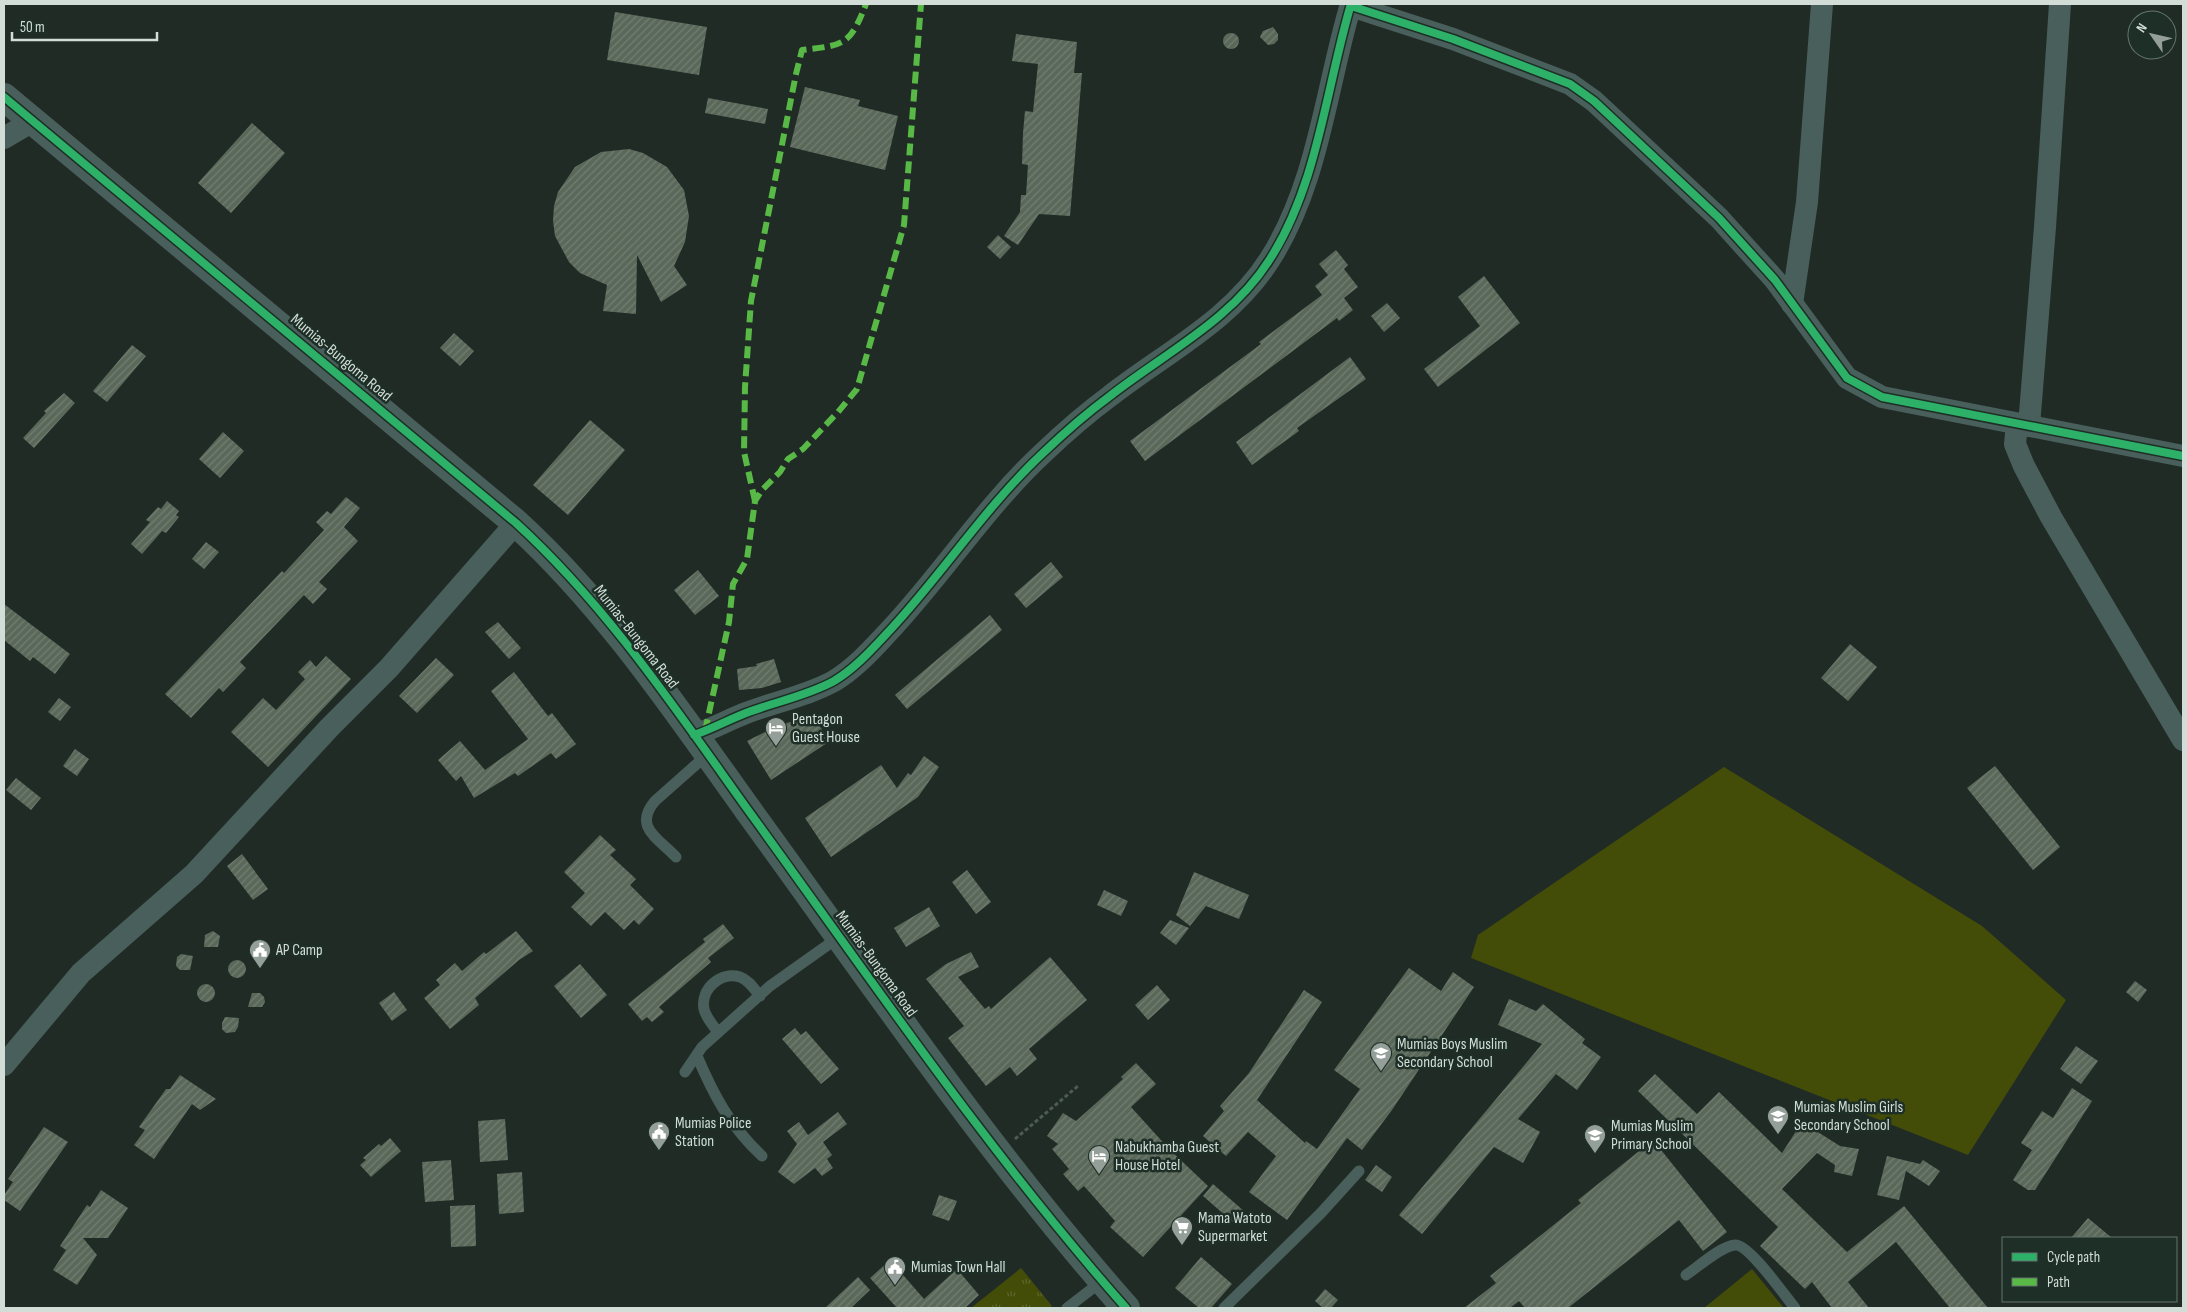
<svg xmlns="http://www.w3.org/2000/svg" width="2187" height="1312" font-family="'Sofia Sans Condensed',sans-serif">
<defs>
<pattern id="grass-tufts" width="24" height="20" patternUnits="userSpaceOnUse" patternTransform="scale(1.25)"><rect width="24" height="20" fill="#434d08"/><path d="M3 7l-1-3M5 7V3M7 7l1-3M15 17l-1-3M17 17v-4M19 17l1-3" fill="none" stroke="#5d662b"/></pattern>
<pattern id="building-hatch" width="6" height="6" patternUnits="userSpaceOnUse" patternTransform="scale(1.25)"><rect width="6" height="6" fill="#5a685a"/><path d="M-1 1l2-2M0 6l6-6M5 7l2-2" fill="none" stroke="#717d71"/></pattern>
</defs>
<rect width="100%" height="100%" fill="#212b26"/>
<path fill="url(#grass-tufts)" d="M1021 1268 1052 1306 1049 1308H971Z"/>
<path fill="#434d08" d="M1724 767 1982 926 2066 1000 1968 1155 1471 958 1478 935Z
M1752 1269 1784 1308H1704Z"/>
<path fill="url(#building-hatch)" d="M615 12 707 27 699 75 607 60Z
M1273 27 1278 34V40L1274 44 1268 45 1260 37 1263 31Z
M1223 41a8 8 0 1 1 16 0a8 8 0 1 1-16 0Z
M1016 34 1077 42 1074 73H1082L1070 216 1039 214 1018 245 1004 236 1020 212 1021 195H1026L1028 165 1022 164 1023 133 1025 111 1033 112 1038 64 1012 61Z
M805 87 860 100 858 106 898 116 885 170 790 147Z
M708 98 768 109 765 124 705 113Z
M252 123 285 153 231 213 198 183Z
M629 149 643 153 667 167 684 190 689 216 685 242 674 266 687 285 661 302 637 255 636 314 603 311 607 285 580 273 569 262 555 236 553 221 554 206 558 192 575 167 601 152Z
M998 235 1011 247 1000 259 987 247Z
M1336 250 1348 265 1344 269 1358 287 1344 298 1353 310 1339 321 1337 318 1145 461 1130 441 1261 344 1259 342 1322 295 1315 286 1328 275 1319 264Z
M1484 276 1520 323 1438 387 1424 369 1480 326 1458 297Z
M1387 303 1400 318 1384 332 1371 316Z
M454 333 474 351 460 366 440 348Z
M132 345 146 356 107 402 93 391Z
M1350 357 1366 379 1297 428 1299 431 1252 465 1236 442Z
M64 393 75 403 34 448 23 438 46 413 44 411Z
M590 420 625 450 568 515 533 485Z
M223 432 244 451 220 478 199 459Z
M346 497 360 508 344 527 358 541 319 582 327 589 313 604 304 595 240 662 246 668 223 692 219 688 191 718 165 694 282 571 284 573 324 530 316 522 327 511 331 514Z
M167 501 179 511 176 515 179 517 166 533 162 531 142 554 131 544 150 522 146 520 158 507 161 509Z
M206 542 219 552 204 569 192 559Z
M1051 562 1063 577 1026 608 1014 594Z
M698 570 719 596 695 615 674 590Z
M4 604 70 654 55 674 33 657 30 661 4 640Z
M990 615 1002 630 907 709 895 695Z
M498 622 521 648 509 659 485 632Z
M1850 644 1877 667 1848 701 1821 678Z
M326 656 351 679 268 767 231 732 263 698 276 710 305 679 298 672 310 660 316 667Z
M436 658 454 675 417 713 399 696Z
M774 659 781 682 762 688 739 690 737 669 757 666 756 664Z
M514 672 548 716 552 713 576 744 556 759 551 753 518 776 515 773 474 798 461 776 456 781 438 760 460 741 485 770 528 739 491 691Z
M59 698 71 707 60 721 48 712Z
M802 718 811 720 819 725 830 741 771 780 747 741 775 727Z
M75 749 89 759 77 776 63 766Z
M924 756 939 767 918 797 831 857 805 818 881 765 897 788 908 773 911 775Z
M1995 766 2060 847 2033 870 1967 788Z
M16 778 41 798 31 810 6 790Z
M600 835 616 850 610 855 636 879 630 885 654 909 639 925 634 920 624 930 605 912 591 926 571 907 585 893 564 872Z
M242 854 268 889 253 900 227 866Z
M967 870 991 902 976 914 952 882Z
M1194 872 1249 895 1239 919 1206 906 1190 926 1176 915Z
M1104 890 1128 901 1121 916 1097 905Z
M929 907 940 926 906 947 894 928Z
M1170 920 1189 928 1176 945 1160 933Z
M723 924 734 938 708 958 711 962 659 1007 664 1012 652 1022 647 1017 642 1021 628 1004 705 942 703 939Z
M213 931 220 936 218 947H204L205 935Z
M516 931 533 951 519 960 475 998 479 1005 450 1029 424 998 440 985 436 980 455 963 462 971 484 952 486 954Z
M971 952 979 967 958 977 985 1009 989 1006 991 1009 1050 957 1087 1000 1029 1049 1037 1059 1017 1076 1010 1067 986 1086 948 1038 964 1026 926 979 946 964Z
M181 954 193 956 190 970H180L176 966 177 957Z
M228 969a9 9 0 1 1 18 0a9 9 0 1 1-18 0Z
M580 964 607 995 581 1018 554 986Z
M1409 968 1441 991 1453 972 1474 987 1392 1110 1362 1150 1347 1138 1287 1220 1249 1192 1276 1156 1248 1132 1226 1156 1203 1136 1224 1111 1220 1106 1249 1073 1304 990 1322 1002 1257 1100 1305 1143 1306 1141 1317 1149 1360 1089 1334 1070Z
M2135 981 2147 990 2138 1002 2126 992Z
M197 993a9 9 0 1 1 18 0a9 9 0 1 1-18 0Z
M1157 985 1170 1000 1148 1020 1135 1005Z
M394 992 407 1010 392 1021 379 1003Z
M252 993H260L264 997 265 1002 262 1007H248Z
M1509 999 1536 1011 1543 1004 1585 1039 1582 1043 1601 1057 1577 1090 1556 1074 1518 1119 1540 1132 1523 1163 1494 1147 1422 1234 1399 1215 1542 1044 1498 1025Z
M225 1017 239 1018 238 1027 235 1032 226 1033 222 1029V1023Z
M795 1028 801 1035 806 1031 839 1069 821 1084 782 1039Z
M2076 1046 2098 1061 2081 1084 2060 1069Z
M1136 1063 1156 1084 1131 1107 1169 1149 1208 1186 1143 1257 1110 1227 1115 1221 1084 1186 1078 1191 1063 1174 1069 1169 1052 1149 1058 1144 1047 1136 1063 1113 1076 1121 1123 1079 1121 1077Z
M1655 1074 1697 1114 1719 1092 1782 1153 1802 1122 1840 1146 1859 1149 1852 1176 1834 1172 1835 1165 1817 1153 1782 1189 1847 1252 1904 1206 1988 1308H1950L1896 1242 1848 1282 1869 1308H1832L1812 1282 1805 1289 1760 1246 1778 1227 1638 1091Z
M180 1075 216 1099 200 1110 192 1104 154 1159 134 1145 145 1130 139 1127 166 1089H170Z
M2072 1088 2092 1101 2035 1190H2028L2013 1180 2032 1150 2021 1143 2042 1111 2053 1118Z
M838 1112 847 1124 823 1142 832 1155 827 1159 833 1168 822 1176 815 1168 794 1184 778 1172 797 1144 787 1131 799 1122 808 1135Z
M505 1119 508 1160 480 1162 478 1121Z
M44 1127 68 1142 20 1211 4 1200V1195L13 1182 8 1179Z
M390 1138 401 1151 371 1177 360 1165 366 1160 363 1158 379 1144 381 1146Z
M1653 1140 1727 1232 1703 1251 1679 1220 1568 1308H1525L1519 1301 1510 1308H1464L1496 1283 1490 1276 1581 1203 1578 1200Z
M1887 1156 1920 1164 1923 1160 1940 1171 1929 1186 1906 1171 1899 1200 1877 1195Z
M451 1160 454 1200 425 1202 422 1162Z
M1376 1165 1392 1177 1382 1192 1365 1180Z
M522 1172 524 1212 499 1214 497 1174Z
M1213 1184 1245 1212 1235 1224 1203 1196Z
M101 1190 128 1208 108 1238H83L97 1255 77 1285 53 1270 66 1250 60 1246 87 1205 90 1207Z
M939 1195 957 1201 949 1221 932 1215Z
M475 1205 476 1246 451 1247 450 1206Z
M2088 1218 2112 1238H2071Z
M1201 1257 1232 1284 1211 1308H1199L1175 1288Z
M890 1260 924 1299 957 1269 979 1295 965 1308H897L870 1278Z
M858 1277 870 1290 851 1308H825Z
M1325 1289 1338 1300 1331 1308H1323L1315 1301Z"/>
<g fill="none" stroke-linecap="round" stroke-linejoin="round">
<path stroke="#4c5b58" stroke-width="3" stroke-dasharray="4 2.5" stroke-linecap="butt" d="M1015 1139 1078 1086"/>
<path stroke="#495f5b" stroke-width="11" d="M676 857C658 838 633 827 655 801L708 754
M718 1032C713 1025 706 1018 704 1009 700 989 721 971 740 977 749 980 754 989 760 996
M697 1056C714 1096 730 1126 762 1156
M685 1072 702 1047 770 986 839 937
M1686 1275C1698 1267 1721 1246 1735 1245 1749 1244 1785 1296 1795 1308
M1067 1308 1102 1281
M1224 1308 1321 1213 1359 1171"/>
<path stroke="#495f5b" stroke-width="22" d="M1351 6 1453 39 1570 84 1594 101 1719 218 1775 280 1847 378 1882 397 2183 456
M4 138 33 121
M1792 304 1807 202 1822 4
M2017 424 2015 444 2024 466 2051 517 2183 740
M2029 426 2045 227 2060 4
M694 735C712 729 728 720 746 713 774 702 807 696 834 681 856 668 874 647 891 629 944 572 986 506 1043 453 1064 433 1087 413 1110 396 1165 353 1232 320 1270 259 1318 184 1326 88 1351 4
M4 1065 81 973 194 874 330 727 389 668 516 523"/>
<path stroke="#495f5b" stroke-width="28" d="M4 97 516 523C607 606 677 711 748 810 871 979 988 1152 1126 1308"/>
<path stroke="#58b947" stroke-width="6" stroke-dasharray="12 6" stroke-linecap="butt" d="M755 501 744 452 745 387 751 301 796 74 802 50C845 45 850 45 866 4
M705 731 729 622 733 584 747 559 755 501 762 490 780 472 788 459 803 449 838 412 857 389 904 225 921 4"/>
<g stroke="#1d2f26" stroke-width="11">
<path id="cycleway" d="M1351 6 1453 39 1570 84 1594 101 1719 218 1775 280 1847 378 1882 397 2183 456
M4 97 516 523C607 606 677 711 748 810 871 979 988 1152 1126 1308
M694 735C712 729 728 720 746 713 774 702 807 696 834 681 856 668 874 647 891 629 944 572 986 506 1043 453 1064 433 1087 413 1110 396 1165 353 1232 320 1270 259 1318 184 1326 88 1351 4"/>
</g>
<use href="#cycleway" stroke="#2db169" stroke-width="8"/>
</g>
<defs>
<g id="hotel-pin" transform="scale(1.125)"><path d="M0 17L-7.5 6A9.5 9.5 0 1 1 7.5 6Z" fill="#949f99" stroke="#1d2f26"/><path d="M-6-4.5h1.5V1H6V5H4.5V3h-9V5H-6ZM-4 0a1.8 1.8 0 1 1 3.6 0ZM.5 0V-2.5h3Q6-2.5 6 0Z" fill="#fff"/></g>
<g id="civic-pin" transform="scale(1.125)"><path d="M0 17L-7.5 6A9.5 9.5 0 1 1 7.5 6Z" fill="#949f99" stroke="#1d2f26"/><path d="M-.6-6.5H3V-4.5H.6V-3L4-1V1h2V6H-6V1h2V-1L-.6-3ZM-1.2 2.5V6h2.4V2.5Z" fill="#fff"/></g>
<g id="school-pin" transform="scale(1.125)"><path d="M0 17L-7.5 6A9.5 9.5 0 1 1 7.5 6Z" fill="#949f99" stroke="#1d2f26"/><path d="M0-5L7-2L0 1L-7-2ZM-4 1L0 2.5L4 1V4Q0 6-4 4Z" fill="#fff"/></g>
<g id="supermarket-pin" transform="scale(1.125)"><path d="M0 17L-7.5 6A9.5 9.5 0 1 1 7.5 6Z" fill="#949f99" stroke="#1d2f26"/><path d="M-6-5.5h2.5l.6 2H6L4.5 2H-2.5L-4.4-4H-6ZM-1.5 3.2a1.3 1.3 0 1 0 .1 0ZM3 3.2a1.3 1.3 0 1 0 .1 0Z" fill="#fff"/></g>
</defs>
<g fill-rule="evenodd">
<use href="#hotel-pin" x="776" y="728"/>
<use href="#civic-pin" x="260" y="950"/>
<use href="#school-pin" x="1381" y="1053"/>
<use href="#school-pin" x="1778" y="1116"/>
<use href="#civic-pin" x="659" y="1132"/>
<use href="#school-pin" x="1595" y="1135"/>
<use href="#hotel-pin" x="1099" y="1156"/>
<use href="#supermarket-pin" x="1182" y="1227"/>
<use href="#civic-pin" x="895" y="1267"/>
</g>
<g text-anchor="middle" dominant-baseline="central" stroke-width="5" stroke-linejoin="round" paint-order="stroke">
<g font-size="16" fill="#d2ddd7" stroke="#1d2f26">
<text transform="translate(341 358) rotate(40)">Mumias-Bungoma Road</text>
<text transform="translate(636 637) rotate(52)">Mumias-Bungoma Road</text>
<text transform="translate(876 964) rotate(54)">Mumias-Bungoma Road</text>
</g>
<g font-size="16" fill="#d2ddd7" stroke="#1d2f26" text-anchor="start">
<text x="792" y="719">Pentagon<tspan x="792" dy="18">Guest House</tspan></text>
<text x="276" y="950">AP Camp</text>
<text x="1397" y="1044">Mumias Boys Muslim<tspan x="1397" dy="18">Secondary School</tspan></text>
<text x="1794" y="1107">Mumias Muslim Girls<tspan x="1794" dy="18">Secondary School</tspan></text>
<text x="675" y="1123">Mumias Police<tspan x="675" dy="18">Station</tspan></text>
<text x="1611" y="1126">Mumias Muslim<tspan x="1611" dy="18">Primary School</tspan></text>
<text x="1115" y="1147">Nabukhamba Guest<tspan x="1115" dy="18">House Hotel</tspan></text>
<text x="1198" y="1218">Mama Watoto<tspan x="1198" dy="18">Supermarket</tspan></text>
<text x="911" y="1267">Mumias Town Hall</text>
</g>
</g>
<rect width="2187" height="1312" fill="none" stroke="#d2ddd7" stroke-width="10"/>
<rect x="2002" y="1237" width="175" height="65" fill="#1d2f26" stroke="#65756d"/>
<rect x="2012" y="1253" width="25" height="8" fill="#2db169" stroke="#65756d"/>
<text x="2047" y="1262" font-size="15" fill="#d2ddd7">Cycle path</text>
<rect x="2012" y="1278" width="25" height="8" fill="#58b947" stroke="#65756d"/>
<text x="2047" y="1287" font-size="15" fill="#d2ddd7">Path</text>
<g transform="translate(2152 35) rotate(304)"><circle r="24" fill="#1d2f26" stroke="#65756d"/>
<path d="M0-4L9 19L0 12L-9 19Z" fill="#949f99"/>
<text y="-8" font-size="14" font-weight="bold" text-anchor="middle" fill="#d2ddd7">N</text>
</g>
<path d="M12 32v8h145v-8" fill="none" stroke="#d2ddd7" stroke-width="2.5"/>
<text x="20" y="32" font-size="15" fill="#d2ddd7" stroke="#1d2f26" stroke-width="4" paint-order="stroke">50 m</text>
</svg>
